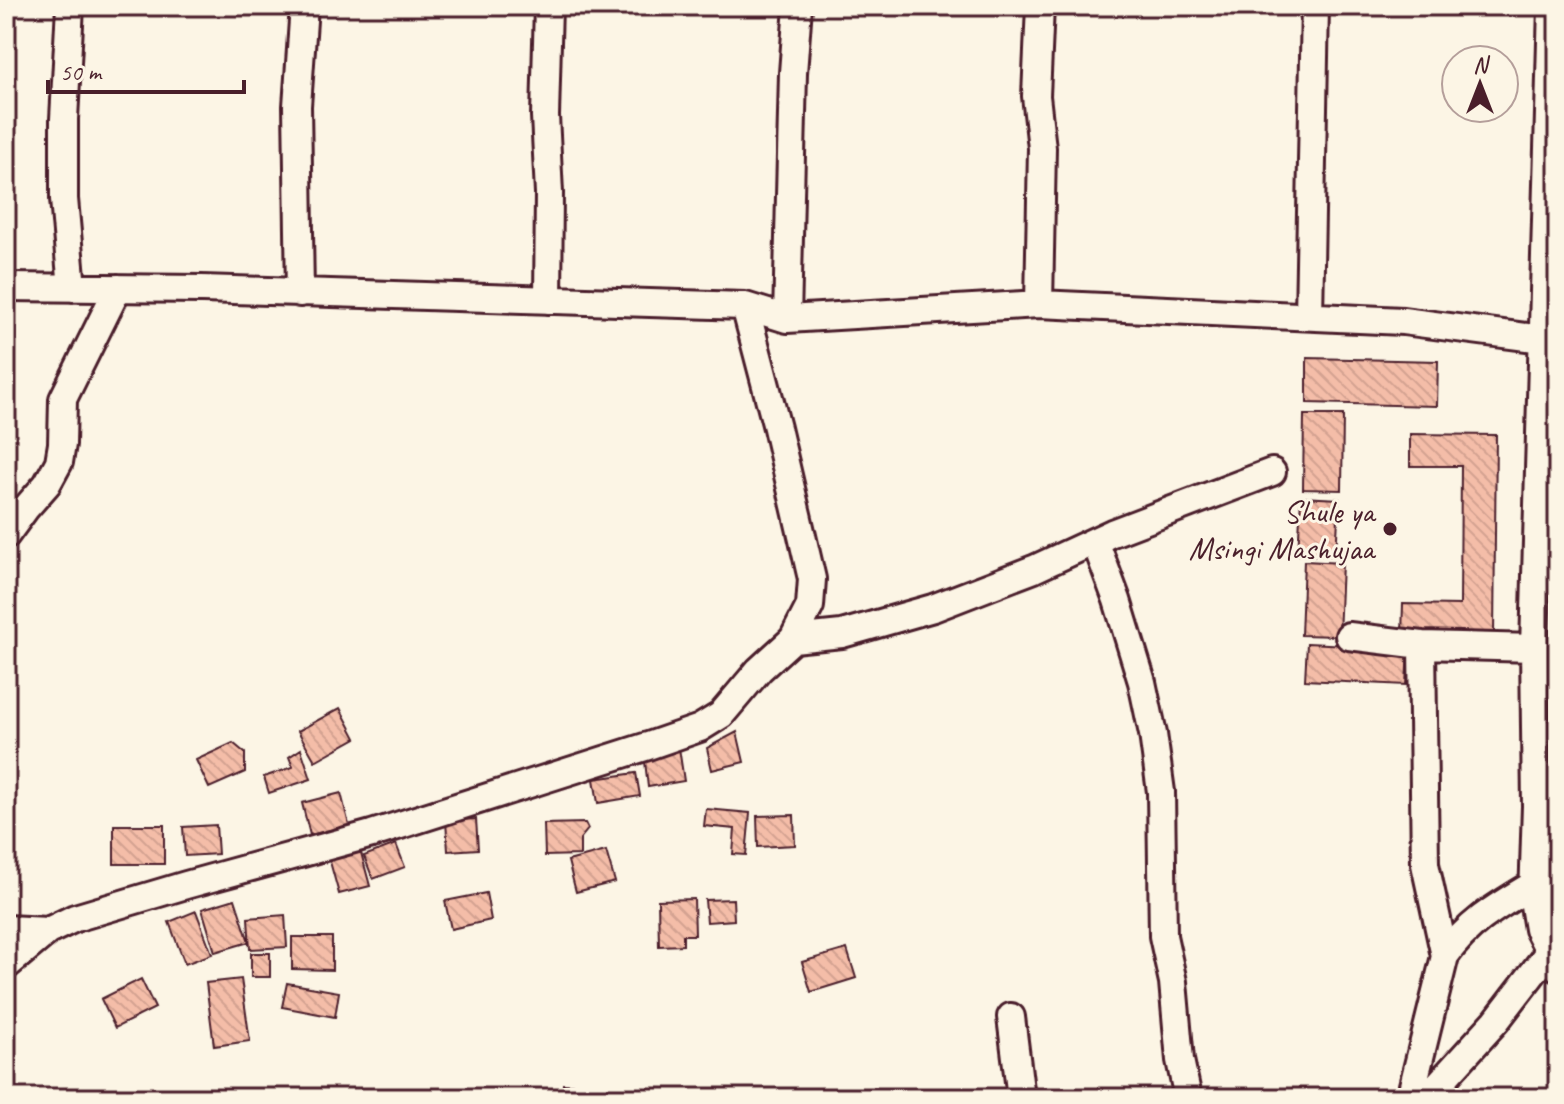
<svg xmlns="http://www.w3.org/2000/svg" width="1564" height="1104" font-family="Caveat,sans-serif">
<defs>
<pattern id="building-back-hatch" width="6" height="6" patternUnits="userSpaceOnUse" patternTransform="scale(2)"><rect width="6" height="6" fill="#f4bda8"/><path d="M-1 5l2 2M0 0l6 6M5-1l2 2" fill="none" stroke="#d3a291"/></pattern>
</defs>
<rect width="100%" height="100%" fill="#fcf5e5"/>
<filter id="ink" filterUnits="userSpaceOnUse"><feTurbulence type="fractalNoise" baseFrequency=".0125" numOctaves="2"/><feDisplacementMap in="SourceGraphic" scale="16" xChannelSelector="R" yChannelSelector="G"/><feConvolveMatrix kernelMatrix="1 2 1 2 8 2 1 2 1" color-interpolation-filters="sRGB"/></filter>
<g filter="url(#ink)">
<path fill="url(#building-back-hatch)" stroke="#4a1f2b" stroke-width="2" d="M1307 358 1438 361 1437 406 1307 403Z
M1304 415H1343L1342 490 1303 489Z
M1410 434 1496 435 1494 635H1402L1403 604 1460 605 1461 466H1410Z
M1301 497 1339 499 1336 556 1298 555Z
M1304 561 1342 563 1339 636 1301 635Z
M1307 643 1408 648 1406 685 1305 680Z
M340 708 356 738 315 761 298 731Z
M737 732 744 762 712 770 707 748Z
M233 743 245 753V772L209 788 196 760Z
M679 748 684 781 648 787 644 753Z
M301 749 311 779 269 793 264 777 293 767 289 757Z
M636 773 640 796 598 803 594 779Z
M341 793 349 825 310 835 302 803Z
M706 809 750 813 746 855 733 854 735 829 704 826Z
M794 815 795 845 758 847 757 816Z
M476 819 478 849 448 851 446 821Z
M585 823 588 829 580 839V855L545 856 544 824Z
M114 825H164V864H114Z
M216 825 218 854 185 856 183 827Z
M396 844 405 867 373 879 364 856Z
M360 849 370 886 339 894 329 858Z
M606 851 615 882 576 892 568 861Z
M486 893 491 920 451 929 445 901Z
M235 899 249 942 215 952 202 909Z
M694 899 695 935H683V945L659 946 658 900Z
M733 899 734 920 707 922 705 900Z
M196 911 212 954 185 964 169 922Z
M285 915 287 947 250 949 248 918Z
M292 937H332V970L292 969Z
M847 949 856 978 811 992 802 962Z
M251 953H270V977H251Z
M141 979 155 1008 115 1028 101 999Z
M241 979 250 1041 214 1046 206 983Z
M287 983 339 992 335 1017 282 1007Z
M563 1084 603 1087 602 1098H562Z"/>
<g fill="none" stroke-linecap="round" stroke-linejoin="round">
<g stroke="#4a1f2b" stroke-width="32">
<path id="minor" d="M70 6 64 119V199L72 288
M548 6 545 116 549 193 548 300
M1552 6 1534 648 1536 806 1533 899 1538 929 1558 968
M6 287 202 289 745 306 787 319 1039 304 1403 321 1558 341
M300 293 297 106 304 6
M1039 304 1042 148 1036 96 1040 6
M1309 316 1315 6
M787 319 793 73 798 6
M6 535 25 509 47 484 59 462 62 444 63 399 118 288
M1095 541 1117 600 1142 682 1153 734 1161 792 1163 936 1173 982 1180 1060 1188 1098
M1349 636 1422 645 1534 648
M793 639 842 634 933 608 1034 569 1112 533 1272 472
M1422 645 1425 864 1445 956
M6 929 48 931
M6 966 48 931 75 918 186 885 372 834 648 746 700 728 721 715 759 670 793 639 810 606 812 579 777 428 745 306
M1011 1017 1021 1098
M1410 1098 1445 956C1470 921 1498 906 1534 884
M1426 1098 1496 1021 1549 952"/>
</g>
<use href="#minor" stroke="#fcf5e5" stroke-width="26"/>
</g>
</g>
<circle fill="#4a1f2b" stroke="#fcf5e5" stroke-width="3" cx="1390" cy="529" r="8"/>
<g text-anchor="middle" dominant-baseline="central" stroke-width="6" stroke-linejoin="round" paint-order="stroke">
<g font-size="32" fill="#4a1f2b" stroke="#fcf5e5" text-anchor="end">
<text x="1374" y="511">Shule ya<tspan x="1374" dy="37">Msingi Mashujaa</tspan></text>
</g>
</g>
<rect width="1564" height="1104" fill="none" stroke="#fcf5e5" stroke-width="32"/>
<rect x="16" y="16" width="1532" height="1072" fill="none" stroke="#4a1f2b" stroke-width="3" filter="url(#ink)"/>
<g transform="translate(1480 84)"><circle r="38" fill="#fcf5e5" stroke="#b59f9b" stroke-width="2"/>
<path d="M0-6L14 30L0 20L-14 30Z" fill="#4a1f2b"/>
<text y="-12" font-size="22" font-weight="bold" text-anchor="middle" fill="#4a1f2b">N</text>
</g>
<path d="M48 80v12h196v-12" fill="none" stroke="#4a1f2b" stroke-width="4"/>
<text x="60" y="80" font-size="24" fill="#4a1f2b" stroke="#fcf5e5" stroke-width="6" paint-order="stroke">50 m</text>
</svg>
